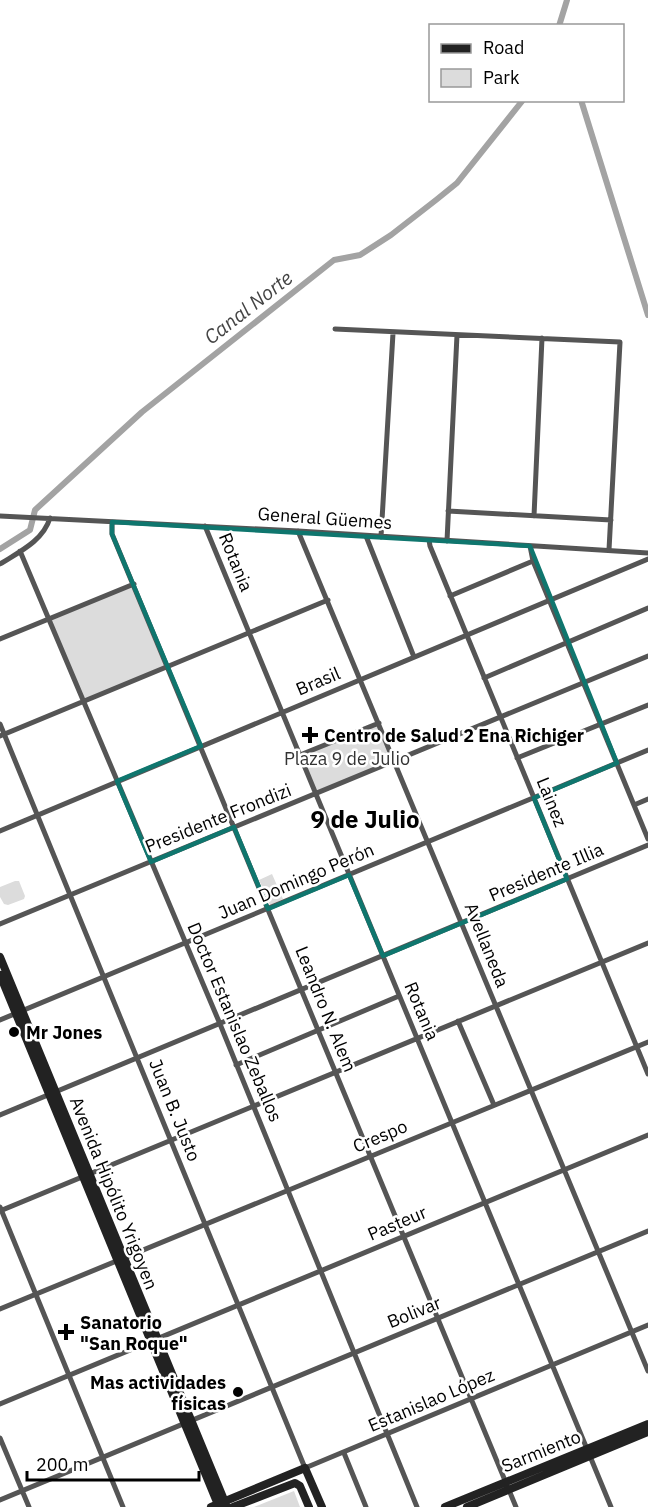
<svg xmlns="http://www.w3.org/2000/svg" width="648" height="1507" font-family="'IBM Plex Sans',sans-serif">
<rect width="100%" height="100%" fill="#fff"/>
<path fill="#dcdcdc" d="M134 584 168 667 84 701 49 618Z
M379 723 394 761 316 794 300 755Z
M272 874 283 899 270 905 259 880Z
M15 881H19L25 896 24 899 8 905 4 904 0 897V887Z
M294 1491 300 1507H254Z"/>
<g fill="none" stroke-linecap="round" stroke-linejoin="round">
<path stroke="#a3a3a3" stroke-width="6" d="M559 26 567 0
M581 100 648 315
M0 549 30 530 35 510 142 412 334 260 360 255 391 235 436 200 457 183 523 100"/>
<path stroke="#555" stroke-width="5" d="M335 329 620 342 609 550
M448 511 611 520
M0 516 298 531 648 553
M534 516 542 338
M112 522V534L516 1507
M205 526 611 1507
M298 531 648 1371
M366 536 414 657
M381 537 393 333
M429 540 430 546 648 1074
M447 541 457 335
M530 546 533 561 648 839
M20 551 220 1024 417 1507
M0 564C19 552 43 541 50 518
M450 596 533 561
M0 639 134 584
M484 678 648 608
M0 724 305 1468 648 1325
M0 736 328 600
M300 755 379 723
M517 758 648 705
M634 805 648 799
M0 831 648 559
M0 924 648 656
M0 1020 648 750
M458 1021 494 1105
M236 1065 399 996
M0 1115 648 845
M0 1207 123 1507
M0 1211 648 943
M0 1309 648 1042
M0 1404 648 1135
M0 1438 29 1507
M344 1453 366 1507
M0 1500 648 1231"/>
<path stroke="#222" stroke-width="8" d="M0 957 227 1507
M0 975 219 1507
M211 1507 305 1468 322 1507
M233 1507 295 1483 300 1486 309 1507
M445 1507 648 1424
M467 1507 648 1432"/>
</g>
<path fill="none" stroke="#0f766e" stroke-width="4.5" stroke-linejoin="round" d="M112 522 530 546 617 763 534 798 567 879 383 956 349 875 268 909 234 827 151 862 117 781 201 746 112 534Z"/>
<g fill="#000" stroke="#fff" stroke-width="2">
<path d="M307 726h6v6h6v6h-6v6h-6v-6h-6v-6h6z"/>
<circle cx="14" cy="1032" r="6"/>
<path d="M63 1323h6v6h6v6h-6v6h-6v-6h-6v-6h6z"/>
<circle cx="238" cy="1392" r="6"/>
</g>
<g text-anchor="middle" dominant-baseline="central" stroke-width="5" stroke-linejoin="round" paint-order="stroke">
<g font-size="18" fill="#000" stroke="#fff">
<text transform="translate(325 518) rotate(4)">General Güemes</text>
<text transform="translate(236 562) rotate(68)">Rotania</text>
<text transform="translate(318 681) rotate(-23)">Brasil</text>
<text transform="translate(552 802) rotate(68)">Lainez</text>
<text transform="translate(218 818) rotate(-22)">Presidente Frondizi</text>
<text transform="translate(546 872) rotate(-23)">Presidente Illia</text>
<text transform="translate(296 881) rotate(-23)">Juan Domingo Perón</text>
<text transform="translate(487 945) rotate(68)">Avellaneda</text>
<text transform="translate(326 1009) rotate(68)">Leandro N. Alem</text>
<text transform="translate(422 1011) rotate(67)">Rotania</text>
<text transform="translate(235 1022) rotate(67)">Doctor Estanislao Zeballos</text>
<text transform="translate(175 1110) rotate(68)">Juan B. Justo</text>
<text transform="translate(380 1136) rotate(-23)">Crespo</text>
<text transform="translate(114 1193) rotate(68)">Avenida Hipólito Yrigoyen</text>
<text transform="translate(397 1223) rotate(-23)">Pasteur</text>
<text transform="translate(414 1312) rotate(-22)">Bolivar</text>
<text transform="translate(431 1400) rotate(-23)">Estanislao López</text>
<text transform="translate(541 1451) rotate(-22)">Sarmiento</text>
</g>
<g font-size="18" font-weight="bold" fill="#000" stroke="#fff" text-anchor="start">
<text x="324" y="735">Centro de Salud 2 Ena Richiger</text>
<text x="26" y="1032">Mr Jones</text>
<text x="80" y="1322">Sanatorio<tspan x="80" dy="21">"San Roque"</tspan></text>
<text x="226" y="1382" text-anchor="end">Mas actividades<tspan x="226" dy="21">físicas</tspan></text>
</g>
<g font-size="18" fill="#333" stroke="#fff">
<text x="347" y="758">Plaza 9 de Julio</text>
</g>
<g font-size="20" font-style="italic" fill="#444" stroke="#fff">
<text transform="translate(248 307) rotate(-38)">Canal Norte</text>
</g>
<g font-size="24" font-weight="bold" fill="#000" stroke="#fff">
<text x="365" y="819">9 de Julio</text>
</g>
</g>
<rect x="429" y="24" width="195" height="78" fill="#ffffff" stroke="#999999" stroke-width="1.5"/>
<rect x="441" y="44" width="30" height="9" fill="#222222" stroke="#999999" stroke-width="1.5"/>
<text x="483" y="54" font-size="18" fill="#000000">Road</text>
<rect x="441" y="69" width="30" height="18" fill="#dcdcdc" stroke="#999999" stroke-width="1.5"/>
<text x="483" y="84" font-size="18" fill="#000000">Park</text>
<path d="M27 1471v9h172v-9" fill="none" stroke="#000000" stroke-width="3"/>
<text x="36" y="1471" font-size="18" fill="#000000" stroke="#ffffff" stroke-width="4.5" paint-order="stroke">200 m</text>
</svg>
